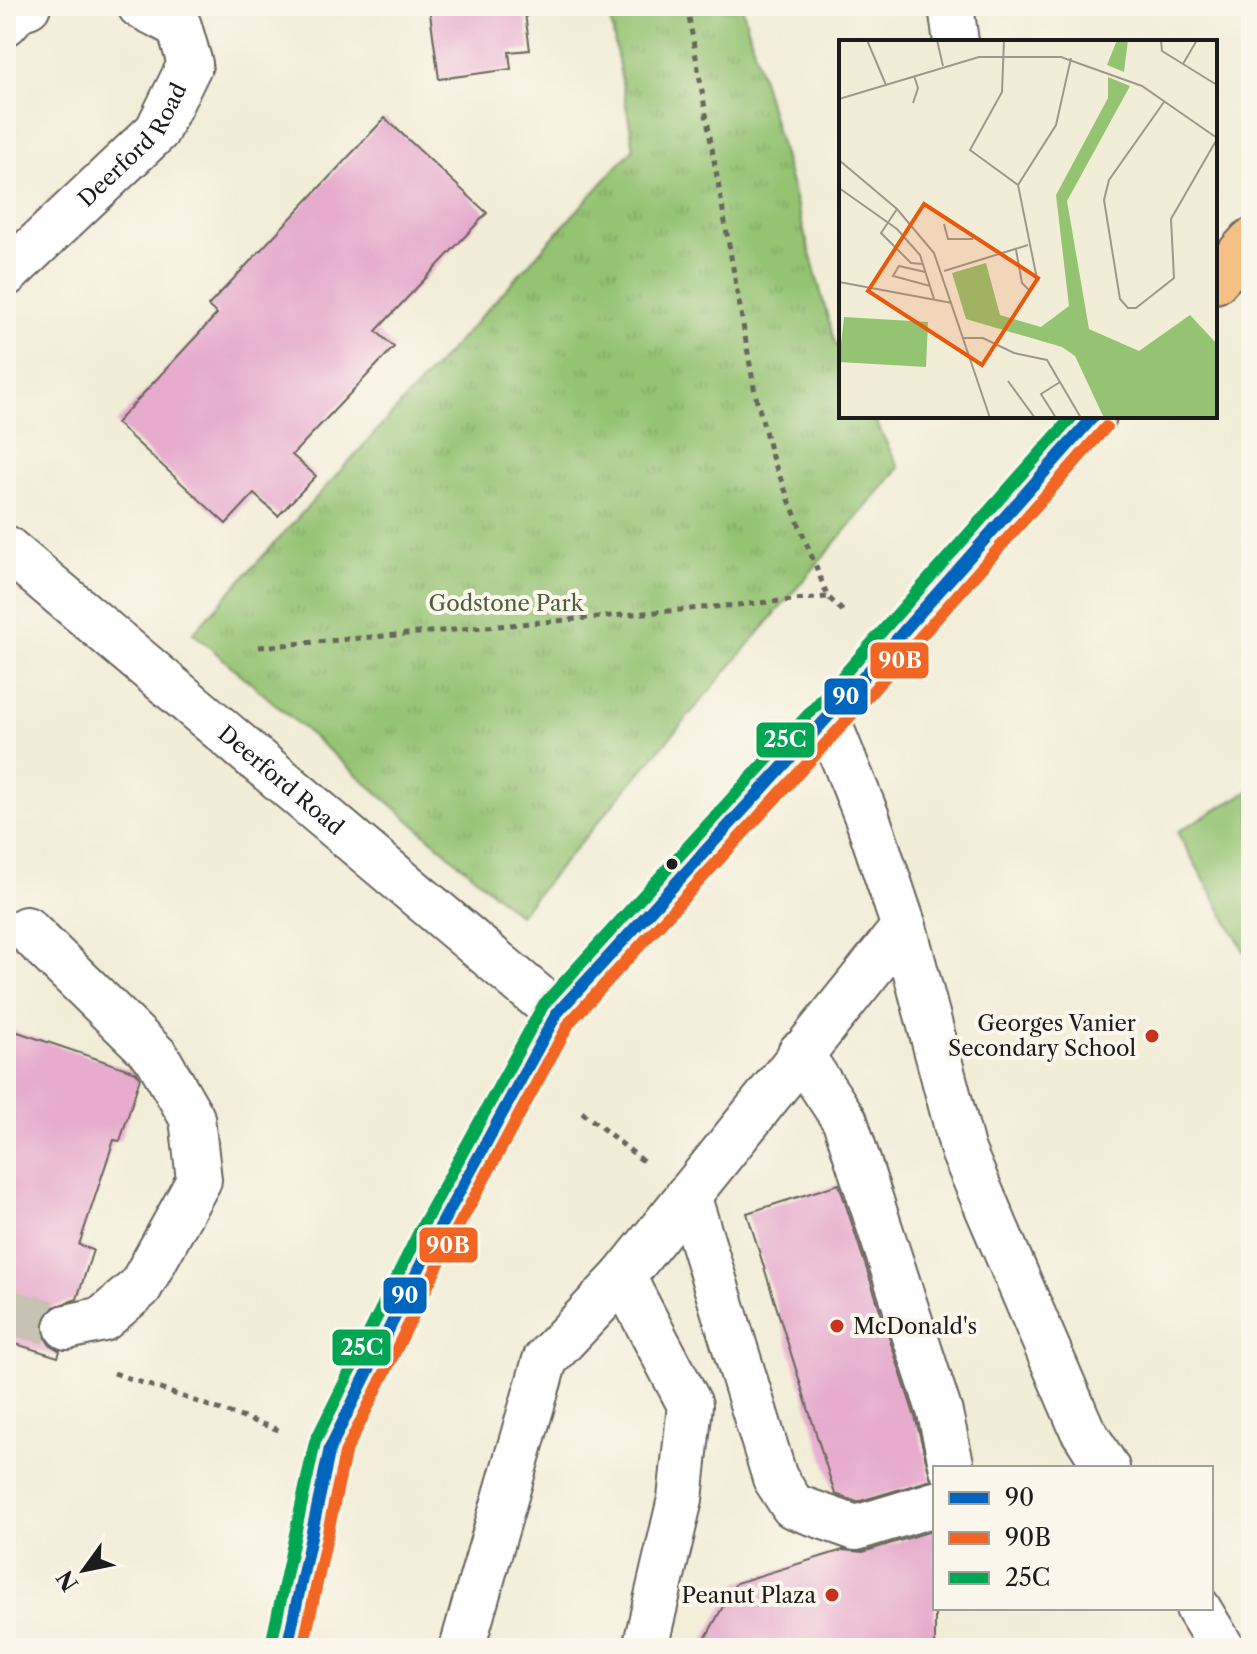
<svg xmlns="http://www.w3.org/2000/svg" width="1257" height="1654" font-family="'Libre Caslon Text',serif">
<defs>
<pattern id="park-tufts" width="24" height="20" patternUnits="userSpaceOnUse" patternTransform="scale(2)"><rect width="24" height="20" fill="#94c372"/><path d="M3 7l-1-3M5 7V3M7 7l1-3M15 17l-1-3M17 17v-4M19 17l1-3" fill="none" stroke="#7fa762"/></pattern>
</defs>
<rect width="100%" height="100%" fill="#fbf7ec"/>
<filter id="ink" filterUnits="userSpaceOnUse"><feTurbulence type="fractalNoise" baseFrequency=".0125" numOctaves="2"/><feDisplacementMap in="SourceGraphic" scale="16" xChannelSelector="R" yChannelSelector="G"/><feConvolveMatrix kernelMatrix="1 2 1 2 8 2 1 2 1" color-interpolation-filters="sRGB"/></filter>
<filter id="wash" filterUnits="userSpaceOnUse"><feTurbulence type="fractalNoise" baseFrequency=".006" numOctaves="4" result="noise"/><feDisplacementMap in="SourceGraphic" scale="32" xChannelSelector="R" yChannelSelector="G"/><feGaussianBlur stdDeviation="1.8" result="paint"/><feColorMatrix in="noise" values="0 0 0 0 0 0 0 0 0 0 0 0 0 0 0 0 0 1.4 0 .05"/><feComposite in="paint" operator="in"/></filter>
<g filter="url(#wash)">
<rect width="100%" height="100%" fill="#f2edd7"/>
<path fill="url(#park-tufts)" stroke="#587047" stroke-width="2" d="M608 6H742L834 340 841 353V416H873L899 468 519 915 193 633 634 148Z"/>
<path fill="#94c372" stroke="#587047" stroke-width="2" d="M1251 790V963L1177 832Z"/>
<g id="blocks">
<path fill="#e6abcd" d="M429 6H524L530 50 509 52 511 69 439 79Z
M385 118 487 213 376 331 394 347 292 455 316 476 278 516 254 494 226 524 116 423 217 314 208 306Z
M6 1028 136 1072 140 1078 120 1141 114 1140 79 1245 93 1250 77 1299 51 1308 43 1320V1333L49 1344 60 1351 58 1357 6 1341Z
M839 1184 916 1420 931 1480 857 1502 835 1494 747 1213Z
M935 1530V1648H700L736 1583 843 1550 863 1552Z"/>
</g>
</g>
<g filter="url(#ink)">
<use href="#blocks" fill-opacity="0" stroke="#67655d" stroke-width="2"/>
<g fill="none" stroke-linecap="round" stroke-linejoin="round">
<path stroke="#c7c3b2" stroke-width="44" stroke-dasharray="44 22" stroke-linecap="butt" d="M6 1311 67 1327"/>
<g stroke="#67655d" stroke-width="48">
<g id="minor">
<path d="M951 6 956 42"/>
<path d="M6 23 18 9 28 6"/>
<path id="s1" d="M6 274 157 131 190 64 179 26 140 6"/>
<path id="s2" d="M6 548 557 1013"/>
<path d="M827 718 867 817 904 927 963 1151 1082 1429 1107 1468"/>
<path d="M26 929 157 1057 192 1118 199 1180 140 1287 103 1319 67 1327"/>
<path d="M800 1053 845 1121 940 1413 952 1468"/>
<path d="M688 1195 775 1478 793 1506 856 1528 935 1504"/>
<path d="M623 1277 690 1405 680 1499 645 1648"/>
<path d="M1198 1608 1222 1648"/>
<path d="M462 1648 545 1360 623 1277 904 927"/>
</g>
</g>
<g stroke="#67655d" stroke-width="48">
<path id="major" d="M1215 281 1251 241
M287 1648 330 1448 433 1240 557 1013 827 718 1094 416"/>
</g>
<path stroke="#67655d" stroke-width="5" stroke-dasharray="6 6" stroke-linecap="butt" d="M687 6 755 393 772 457 828 597 846 614
M259 647 827 597
M582 1112 647 1164
M114 1373 279 1430"/>
<use href="#minor" stroke="#fff" stroke-width="44"/>
<use href="#major" stroke="#f5bf86" stroke-width="44"/>
<g stroke="#fbf7ec" stroke-width="18">
<path id="bus-1" d="M287 1648 330 1448 433 1240 557 1013 827 718 1094 416"/>
</g>
<g stroke="#fbf7ec" stroke-width="18">
<path id="bus-2" d="M303 1648 345 1453 447 1247 570 1022 839 729 1106 427"/>
</g>
<g stroke="#fbf7ec" stroke-width="18">
<path id="bus-3" d="M271 1645 315 1442 419 1232 544 1004 815 707 1073 416"/>
</g>
<use href="#bus-1" stroke="#0065bd" stroke-width="12"/>
<use href="#bus-2" stroke="#f26522" stroke-width="12"/>
<use href="#bus-3" stroke="#00a651" stroke-width="12"/>
</g>
</g>
<circle fill="#1c1c1c" stroke="#fbf7ec" stroke-width="3" cx="672" cy="864" r="7"/>
<g fill="#c8321e" stroke="#fbf7ec" stroke-width="3">
<circle cx="1152" cy="1036" r="8"/>
<circle cx="837" cy="1326" r="8"/>
<circle cx="832" cy="1595" r="8"/>
</g>
<g text-anchor="middle" dominant-baseline="central" stroke-width="8" stroke-linejoin="round" paint-order="stroke">
<g font-size="22" fill="#1c1c1c" stroke="#fbf7ec">
<text stroke="none"><textPath href="#s1" startOffset="182">Deerford Road</textPath></text>
<text stroke="none"><textPath href="#s2" startOffset="360">Deerford Road</textPath></text>
</g>
<g font-size="22" fill="#4c5f3e" stroke="#fbf7ec">
<text x="506" y="603">Godstone Park</text>
</g>
<g font-size="22" fill="#1c1c1c" stroke="#fbf7ec" text-anchor="end">
<text x="1136" y="1023">Georges Vanier<tspan x="1136" dy="25">Secondary School</tspan></text>
<text x="853" y="1326" text-anchor="start">McDonald's</text>
<text x="816" y="1595">Peanut Plaza</text>
</g>
</g>
<g transform="translate(839 40)">
<rect width="378" height="378" fill="#f2edd7"/>
<path d="M278 0H289L285 32 268 25ZM269 37 291 46 228 161 250 289 300 311 351 275 378 304V378H265L236 316 223 307 127 279 113 233 147 223 161 275 202 287 230 266 217 155 269 58Z" fill="#94c372"/>
<path d="M5 277 89 282 87 327 0 322ZM342 316 351 332 348 343 334 351 321 331ZM297 334 323 378H277L263 354ZM354 344 367 347 377 360 350 378 335 354Z" fill="#94c372"/>
<path fill="none" stroke="#9c998c" stroke-width="2" d="M28 0 47 45M98 0 104 26M165 0 163 52 131 110 179 145M322 0 323 11 378 45M344 24 358 0M0 59 140 17H222L303 46 378 98M325 62 270 140 265 160 281 259 289 268H297L335 238 332 179 378 99M74 63 79 48 75 36M0 120 58 169 95 213 151 378M0 148 58 189 81 215 95 259M58 169 42 193 72 223 83 224M105 184 109 199H134M177 210 183 243 190 250 198 239 179 145 217 85 232 18M105 231 189 205M86 232 60 226 54 236 91 246M0 242 113 263M123 298H144L175 313 208 320 242 378M169 341 196 378M217 378 202 354 221 342"/>
<path fill="#e8590c" fill-opacity="0.15" stroke="#e8590c" stroke-width="4" d="M85 164 199 238 143 325 29 251Z"/>
<rect width="378" height="378" fill="none" stroke="#1c1c1c" stroke-width="4"/>
</g>
<g stroke="#fbf7ec" stroke-width="3">
<rect x="869" y="641" width="61" height="39" rx="8" fill="#f26522"/>
<rect x="823" y="677" width="46" height="39" rx="8" fill="#0065bd"/>
<rect x="755" y="721" width="61" height="38" rx="8" fill="#00a651"/>
<rect x="418" y="1226" width="61" height="38" rx="8" fill="#f26522"/>
<rect x="382" y="1276" width="46" height="39" rx="8" fill="#0065bd"/>
<rect x="331" y="1328" width="61" height="39" rx="8" fill="#00a651"/>
</g>
<g font-size="22" text-anchor="middle" font-weight="bold" fill="#fff">
<text x="900" y="668">90B</text>
<text x="846" y="704">90</text>
<text x="785" y="747">25C</text>
<text x="448" y="1253">90B</text>
<text x="405" y="1303">90</text>
<text x="362" y="1355">25C</text>
</g>
<rect width="1257" height="1654" fill="none" stroke="#fbf7ec" stroke-width="32"/>
<rect x="933" y="1466" width="280" height="144" fill="#fbf7ec" stroke="#a29f99" stroke-width="2"/>
<rect x="949" y="1492" width="40" height="12" fill="#0065bd" stroke="#a29f99" stroke-width="2"/>
<text x="1005" y="1506" font-size="24" fill="#1c1c1c">90</text>
<rect x="949" y="1532" width="40" height="12" fill="#f26522" stroke="#a29f99" stroke-width="2"/>
<text x="1005" y="1546" font-size="24" fill="#1c1c1c">90B</text>
<rect x="949" y="1572" width="40" height="12" fill="#00a651" stroke="#a29f99" stroke-width="2"/>
<text x="1005" y="1586" font-size="24" fill="#1c1c1c">25C</text>
<g transform="translate(84 1570) rotate(237)" stroke="#fbf7ec" stroke-width="6" paint-order="stroke">
<path d="M0-6L14 30L0 20L-14 30Z" fill="#1c1c1c"/>
<text y="-12" font-size="22" font-weight="bold" text-anchor="middle" fill="#1c1c1c">N</text>
</g>
</svg>
